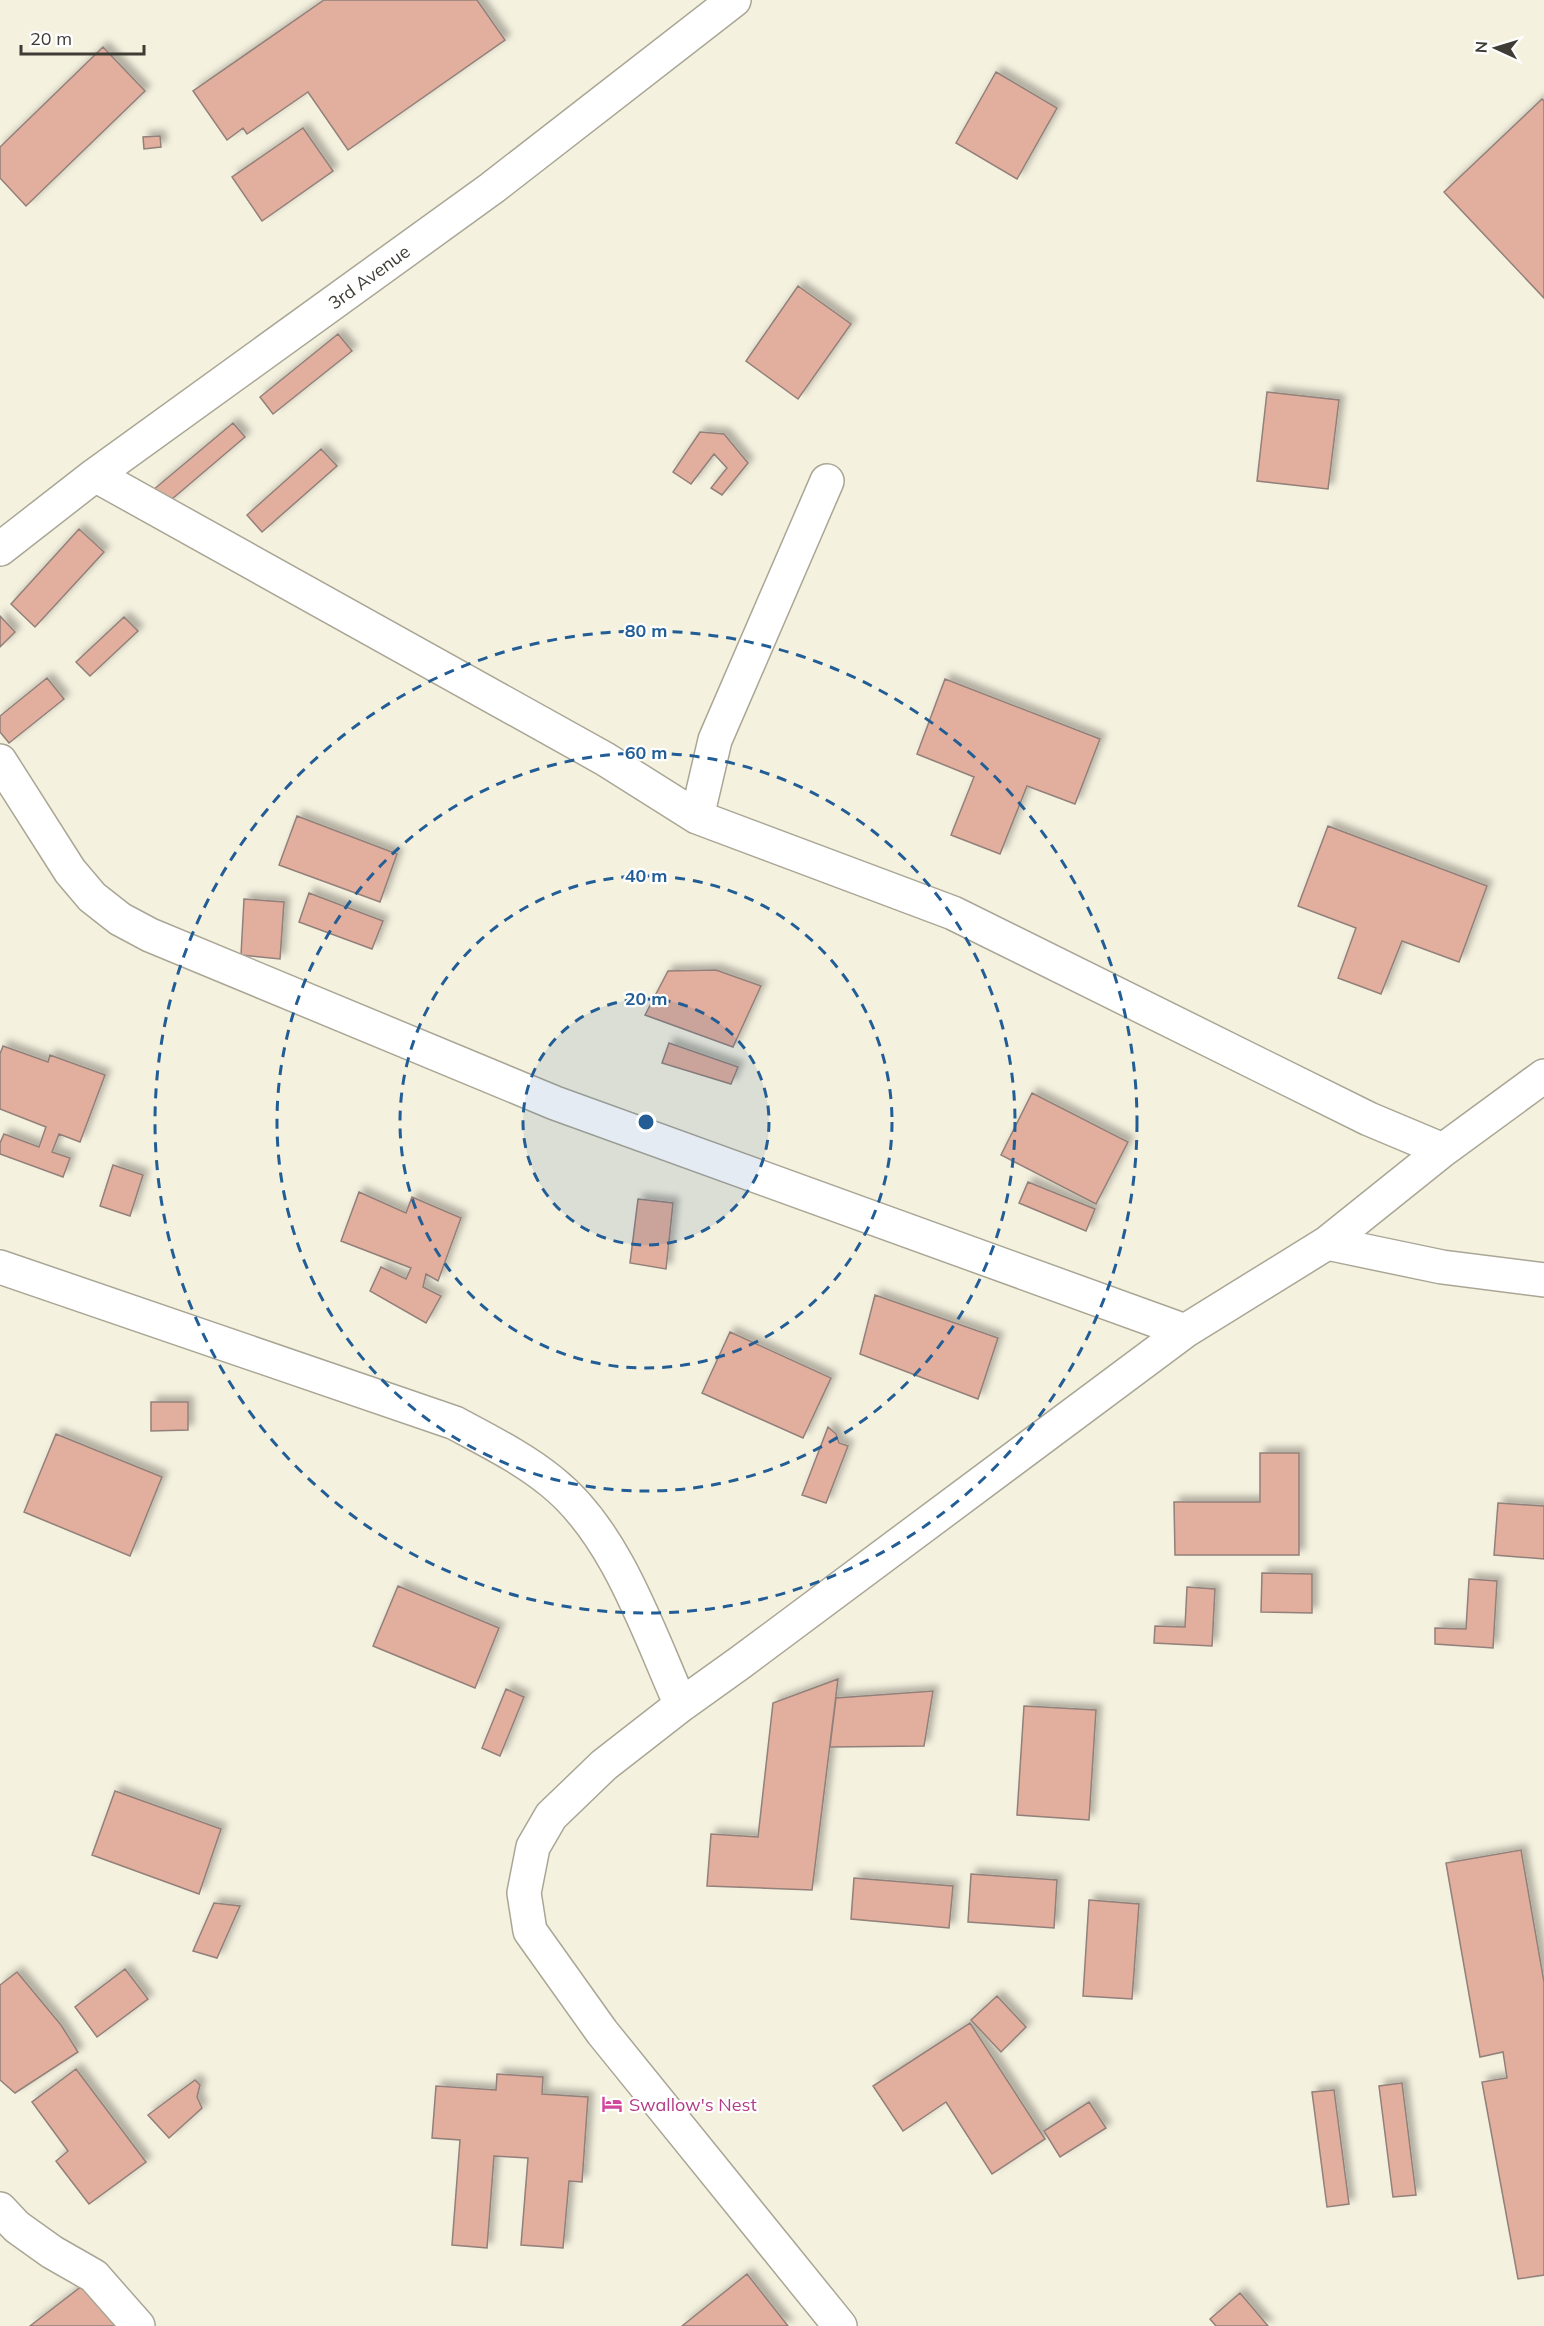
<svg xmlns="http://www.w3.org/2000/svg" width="1544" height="2326" font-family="Mulish,sans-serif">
<defs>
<filter id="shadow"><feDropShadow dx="5.5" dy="-5.5" stdDeviation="3" flood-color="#0004"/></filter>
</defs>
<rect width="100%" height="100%" fill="#f5f1df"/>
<path fill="#e2ae9d" stroke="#92807a" stroke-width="1.5" filter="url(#shadow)" d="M324 0H477L505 40 348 150 308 92 247 134 243 128 227 140 193 91Z
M103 47 145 91 26 206 0 178V147Z
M996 72 1057 108 1017 179 956 143Z
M1542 99 1544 101V298L1444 192Z
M303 128 333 171 262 221 232 177Z
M160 136 161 147 144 149 143 137Z
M798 286 851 324 798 399 746 361Z
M338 334 352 351 273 414 260 397Z
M1267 392 1339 400 1328 489 1257 481Z
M233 423 245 437 165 505 153 490Z
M700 432 724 434 748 463 722 495 711 488 727 468 714 454 691 484 673 472Z
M321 449 337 466 262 532 247 515Z
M79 529 104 552 35 627 11 604Z
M0 616 15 632 0 647Z
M124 617 138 631 90 676 76 662Z
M47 678 64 699 9 743 0 732V716Z
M945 679 1100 739 1075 804 1027 786 1000 854 951 835 974 777 917 754Z
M297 816 397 854 380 902 279 865Z
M1328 826 1487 886 1459 962 1402 941 1381 994 1338 978 1356 928 1298 906Z
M309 893 383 921 372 949 299 922Z
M244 899 284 902 280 959 241 955Z
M716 970 761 986 733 1047 645 1015 668 971Z
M669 1043 738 1067 731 1084 662 1063Z
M3 1046 48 1062 50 1055 105 1075 80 1142 59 1134 52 1152 70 1158 63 1177 0 1154V1143L4 1134 39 1147 46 1127 0 1109V1054Z
M1032 1093 1128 1142 1096 1204 1001 1155Z
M113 1165 143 1175 130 1216 100 1206Z
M1028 1182 1095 1209 1086 1231 1019 1203Z
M359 1192 406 1213 412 1197 461 1218 438 1281 426 1274 423 1287 441 1296 426 1323 370 1291 381 1267 406 1279 411 1268 341 1241Z
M638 1199 673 1203 666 1269 630 1263Z
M875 1295 998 1338 978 1399 860 1354Z
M730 1332 831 1378 803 1438 702 1393Z
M151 1402H188V1430L151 1431Z
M828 1427 836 1434 839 1443 848 1446 826 1503 802 1495Z
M56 1434 162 1477 130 1556 24 1512Z
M1260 1453H1299V1555H1175L1174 1502H1260Z
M1498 1503 1544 1506V1559L1494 1555Z
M1262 1573 1312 1574V1613L1261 1612Z
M1469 1579 1497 1581 1493 1648 1435 1644V1628L1466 1629Z
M398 1586 499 1628 475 1688 373 1646Z
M1187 1587 1215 1589 1212 1646 1154 1643 1155 1626 1185 1627Z
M838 1679 812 1890 707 1886 711 1834 758 1837 773 1703Z
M506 1689 524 1697 500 1756 482 1748Z
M933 1691 924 1746 830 1747 836 1698Z
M1024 1706 1096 1710 1089 1820 1017 1815Z
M115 1791 221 1829 199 1894 92 1855Z
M1521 1850 1544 1982V2275L1518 2279 1482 2082 1507 2078 1503 2052 1480 2057 1446 1863Z
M971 1874 1057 1880 1054 1928 968 1922Z
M854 1878 953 1886 949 1928 851 1919Z
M1089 1900 1139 1904 1132 1999 1083 1996Z
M214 1903 240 1906 217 1958 193 1951Z
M125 1969 148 1999 97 2037 75 2007Z
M17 1972 61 2025 78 2052 15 2093 0 2080V1985Z
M997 1996 1026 2027 1001 2052 971 2020Z
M970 2023 1045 2139 992 2174 946 2102 903 2131 873 2086Z
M76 2069 146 2162 89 2204 56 2161 68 2151 32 2102Z
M497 2074 543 2077 542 2094 588 2097 582 2182 569 2181 563 2248 521 2245 528 2158 494 2156 487 2248 452 2245 460 2140 432 2138 436 2086 496 2090Z
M195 2080 200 2085 197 2097 202 2108 169 2138 148 2115Z
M1402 2083 1416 2195 1393 2197 1379 2086Z
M1334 2090 1349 2204 1327 2207 1312 2092Z
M1089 2102 1106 2128 1060 2157 1044 2131Z
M747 2274 788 2326H682Z
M91 2279 126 2326H30Z
M1240 2293 1268 2326H1216L1210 2319Z"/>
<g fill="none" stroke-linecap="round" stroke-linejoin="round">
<g stroke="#aaa695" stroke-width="36">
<path id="minor" d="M95 475 605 759 697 817 953 913 1369 1119 1443 1150
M0 549 95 475 492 188 734 0
M0 761 70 871 92 897 120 919 150 935 555 1103 1185 1331
M697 817 715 740 827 481
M1327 1243 1442 1267 1544 1280
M0 1267 455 1423C488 1441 523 1458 552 1482 616 1533 648 1631 681 1705
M0 2209 17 2227 52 2252 94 2276 138 2326
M840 2326 602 2032 530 1931 524 1893 533 1847 551 1816 604 1765 681 1705 741 1662 1185 1331 1327 1243 1443 1150 1544 1076"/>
</g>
<use href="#minor" stroke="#fff" stroke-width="33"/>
</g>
<circle cx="646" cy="1122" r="123" fill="#225e95" fill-opacity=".12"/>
<g fill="none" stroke="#225e95" stroke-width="3" stroke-dasharray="10 8">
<circle cx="646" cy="1122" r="123"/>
<circle cx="646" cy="1122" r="246"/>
<circle cx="646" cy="1122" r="369"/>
<circle cx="646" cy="1122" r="491"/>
</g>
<defs>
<g id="hotel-bare" transform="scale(1.62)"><path d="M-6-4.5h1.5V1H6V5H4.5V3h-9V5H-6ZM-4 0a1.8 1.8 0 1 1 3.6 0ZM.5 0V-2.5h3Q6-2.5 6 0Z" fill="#d1479c" stroke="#fff" stroke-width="2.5" paint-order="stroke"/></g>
</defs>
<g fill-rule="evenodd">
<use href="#hotel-bare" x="612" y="2104"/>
</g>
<g text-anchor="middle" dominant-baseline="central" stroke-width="4.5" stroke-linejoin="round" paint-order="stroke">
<g font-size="18" fill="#3e3c35" stroke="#fff">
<text transform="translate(369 277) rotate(-36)">3rd Avenue</text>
</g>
<g font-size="18" fill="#b23c85" stroke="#fff" text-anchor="start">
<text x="629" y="2104">Swallow's Nest</text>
</g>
</g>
<circle cx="646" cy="1122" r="9" fill="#225e95" stroke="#fff" stroke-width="3"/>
<g font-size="18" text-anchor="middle" font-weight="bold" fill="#225e95" stroke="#fff" stroke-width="4.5" stroke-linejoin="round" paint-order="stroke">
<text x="646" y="637">80 m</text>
<text x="646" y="759">60 m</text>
<text x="646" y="882">40 m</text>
<text x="646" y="1005">20 m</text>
</g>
<g transform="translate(1496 48) rotate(274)" stroke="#ffffff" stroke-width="4.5" paint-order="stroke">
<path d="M0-4.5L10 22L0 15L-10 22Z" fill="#3e3c35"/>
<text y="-9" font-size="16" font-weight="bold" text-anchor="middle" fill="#3e3c35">N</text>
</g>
<path d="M21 45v9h123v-9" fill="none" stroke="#3e3c35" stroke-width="3"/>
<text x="30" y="45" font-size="18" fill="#3e3c35" stroke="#ffffff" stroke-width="4.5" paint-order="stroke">20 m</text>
</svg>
